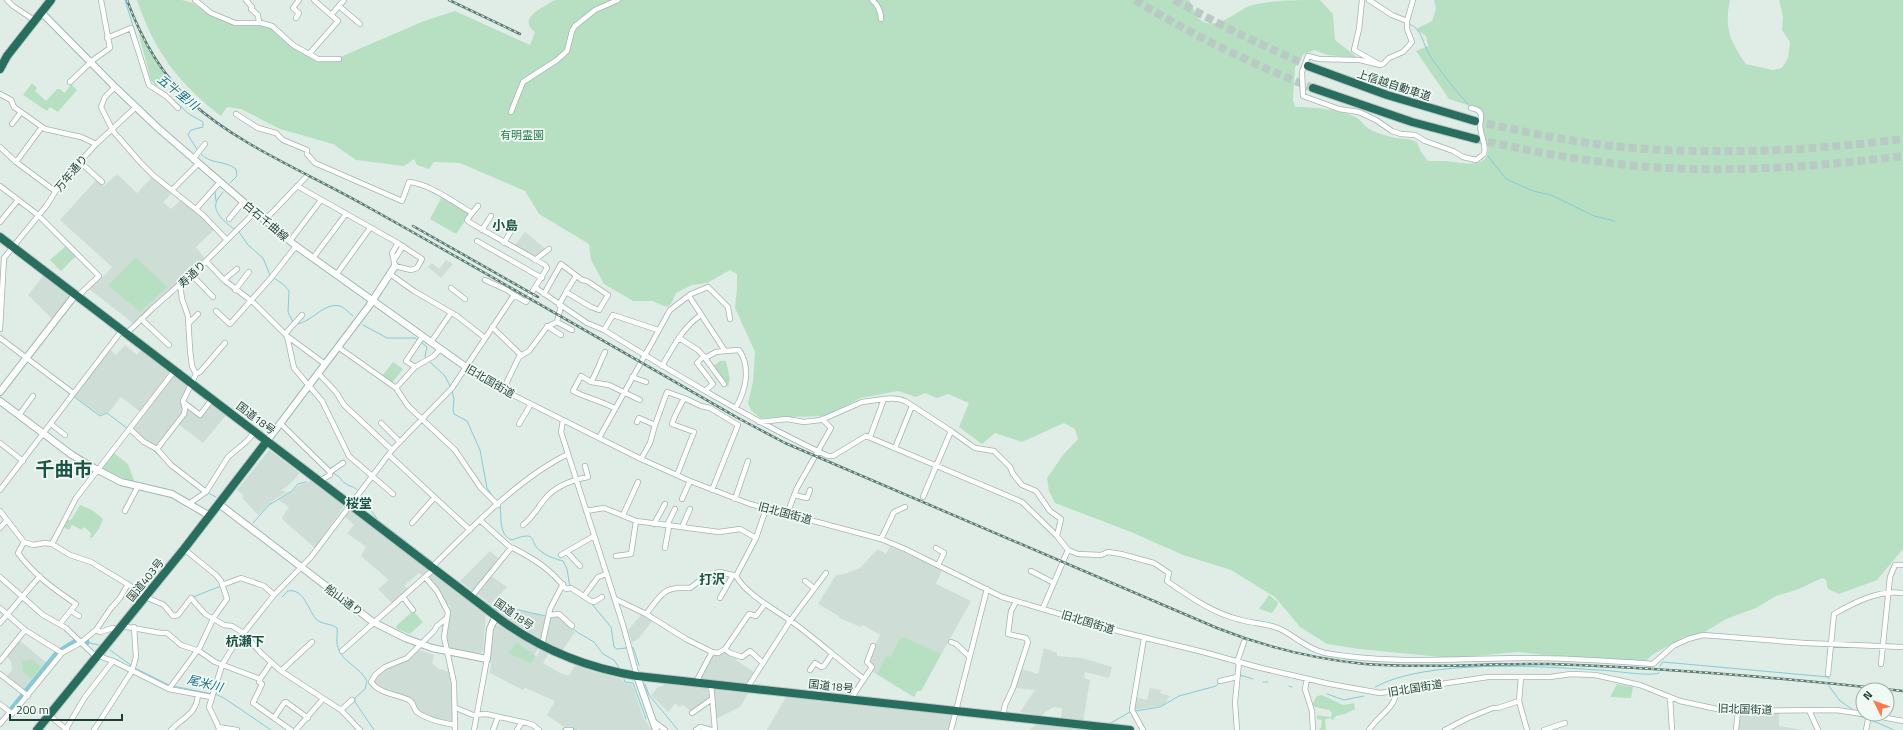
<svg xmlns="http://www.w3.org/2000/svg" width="1903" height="730" font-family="'Titillium Web','Noto Sans JP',sans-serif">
<rect width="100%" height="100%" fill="#e0ede7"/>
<path fill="#ceddd6" d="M117 174 137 193 153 176 171 194 163 202 171 209 182 199 196 210 215 229 196 247 206 260 134 324 88 288 101 276 103 277 112 267 60 220 96 180 104 186Z
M525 232 547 250 534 259 513 247Z
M446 260 453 264 441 278 428 267 432 263 439 269Z
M43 276 70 297 53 320 28 295Z
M125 345 137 355 142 349 170 371 140 412 121 397 109 412 100 415 74 396 109 349 116 355Z
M175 373 190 386 182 402 184 411 156 447 145 441 132 429Z
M212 402 227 414 203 443 178 424 186 406 200 417Z
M269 450 300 473 293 481 281 491 288 492 275 499 258 515 242 498 244 496 237 490Z
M314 480 344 506 315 548 283 520 282 517 289 507 279 500 293 491 298 486Z
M350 508 430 569 424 577 419 573 404 586 410 589 392 603 378 589 389 580 361 556 366 547 347 533 354 525 344 516Z
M890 546 942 570 936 584 971 601 921 691H917L914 697 871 671 875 666 869 662 871 653 880 635 863 625 861 627 839 618V616L818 604 836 575 845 574 860 568 878 549 886 554Z
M490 551 500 560 474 592 460 581Z
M434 571 486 611 483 651 480 653 447 647 446 637 450 605 445 604 427 578Z
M491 576 507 587 491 604 477 594Z
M512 610 537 614 547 617 542 641 501 615Z
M642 614 653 620 639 638 632 643 628 630Z
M558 617 575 632 562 651 544 643 549 618Z
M500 625 539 648 534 655 517 642 516 657 531 664 541 649 549 653 543 663 560 673 569 676 575 665 591 671 621 679 625 683 632 684 644 719 652 730H580L568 726 564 727 547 715 555 701 525 688 523 690 490 673 494 633 496 626Z
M19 640 48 664 25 691 7 676 12 670 11 661 6 656Z
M1044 648 1057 653V656L1082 658 1112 667 1109 678 1085 672 1084 678 1090 680 1083 722 1061 720 1062 708 1054 707 1045 712 1042 716 1020 712 1035 690 1015 688 1022 669 1038 674Z
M417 649 434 655 432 663 439 669 450 672 452 683 453 723 443 721 419 712 412 699 400 694 388 692 373 682 377 675Z
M725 650 737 657 736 660 755 673 748 685 700 679 713 654Z
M664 684 707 687 710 698 691 712 683 705 680 707 675 704 668 712 651 695 658 687 663 686Z
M714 687 749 692 740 707 716 719 713 692Z
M1150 688 1161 690 1160 693 1170 696 1164 705 1160 706 1134 710 1135 697 1147 700Z
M787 695 952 715 949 730H767Z
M1779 712V726L1803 730H1737L1739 714Z
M1039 723 1094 730H1029Z"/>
<path fill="#b7e0c2" d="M137 0H182L193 3 211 15 235 25 269 26 317 60 323 62 326 58H338L424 21 455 11 530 45 535 32C516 18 544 7 555 0H1189C1195 7 1194 20 1207 23 1222 26 1237 11 1249 6 1272 0 1296 0 1320 0L1333 14 1335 40 1358 58 1328 55 1314 50 1304 54 1295 67 1293 100 1295 107C1315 107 1335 109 1353 116 1360 118 1362 124 1368 128 1373 132 1382 134 1388 136 1399 140 1407 137 1417 142L1421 152 1428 161C1434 161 1439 161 1444 161 1455 161 1487 171 1488 151 1489 146 1485 138 1483 133 1480 123 1485 119 1479 109L1449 99 1416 51 1428 46 1426 36 1416 29 1432 21 1436 9 1434 0H1730C1724 28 1730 41 1746 64L1773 70 1782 68 1788 58 1790 42 1782 30 1783 17 1779 0H1903V549L1877 580 1839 594 1828 589 1826 580 1822 578 1799 589 1776 596 1756 608 1726 619 1705 632 1684 637 1652 655 1646 661 1573 658 1518 652 1451 658 1359 649 1327 644 1300 627 1275 597 1231 570 1183 555 1131 532 1055 503 1049 491 1047 478 1063 455 1078 439 1075 429 1064 423 1022 442 995 433 982 444 959 427 969 403 948 394 937 398 925 393 916 397 898 391 861 398 825 416 760 418 751 410 748 403 753 382 755 352 735 308 737 288V274L730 270 707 283 692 285 676 293 671 304 666 307 653 301H633L604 284 591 260 589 244 539 214 525 191 460 163 434 162 429 169 417 165 414 159 404 166 356 160 333 144 280 129 241 109 227 107 221 116C179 84 154 51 137 0Z
M138 32 165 75 158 83 157 87 151 80Z
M32 83 37 88 35 91 46 101 57 89H60L65 93 71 84 77 90 58 112 50 107 47 111 23 95Z
M441 198 470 214 456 234 430 219Z
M67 245 77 255 61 271 50 260Z
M136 257 167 287 140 312 108 285Z
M720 361H726L730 379 728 387 712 367Z
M393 362 403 369 392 383 382 376Z
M114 453 128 464 134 480 133 482 104 470 103 467Z
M80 505 92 510 103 519 99 529 92 538 90 537 91 533 84 527 82 530 72 525 69 530 62 526 66 520H71Z
M1269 595 1278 602 1277 606 1272 613 1259 609Z
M413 611 423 622 410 634 397 629 396 626Z
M904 637 941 654 921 691H917L914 697 877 674 886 656 891 657 900 638Z
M517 642 536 656 531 664 508 653Z
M32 659 41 667 31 679 23 672 22 661Z
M1617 684 1633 687 1631 698 1610 697Z
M1322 695 1343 705 1354 703 1355 709 1345 714 1336 716 1333 720 1329 718 1325 720 1326 730H1319L1321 728 1322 720 1317 719V715L1331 717 1332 713 1329 710 1315 707 1312 704 1317 696Z"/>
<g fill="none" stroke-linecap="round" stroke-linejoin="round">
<path stroke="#83cbd8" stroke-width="1" d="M125 0 137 39
M1409 24C1423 29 1422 43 1429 54 1440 71 1454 89 1468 104
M169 96 189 114 203 122V127L191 130 188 135 198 151
M200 153C212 166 223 159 236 169L237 176 230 183
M1488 156 1506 179 1533 191 1551 195 1594 216 1615 221
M215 191 216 201
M223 192C221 195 217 199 216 203 213 213 227 224 234 229
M239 232 248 245 263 258 270 275
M274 278 284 285 289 291 288 312 293 322
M297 324C312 322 324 302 340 306 345 308 349 313 353 316
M363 325 387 338H415L418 340
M421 342 427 347 425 356 427 359
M429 361 445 376 451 388
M38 369 70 394
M452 391 454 399 453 410 454 414 467 421 480 450 487 488 493 497
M73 396 100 416 107 413 128 429
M152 449 161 457
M332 473C340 475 340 480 346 484 351 487 354 486 358 491
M321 477 327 474
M208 493 216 497
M360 495 378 520 434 563
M500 506C502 517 498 535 512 540 540 529 527 543 542 552 548 557 556 559 563 561L567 569 570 587
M253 523 269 505 292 491 298 484 306 482
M436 565 449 575
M456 581 470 591
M476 596 502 613 514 609 546 616
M193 597 221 586
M282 597 288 591C304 588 308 610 316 619 322 625 331 623 337 628 338 636 335 642 339 650 344 663 360 667 367 681L365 689 355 698V702L374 730
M591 603 611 627 614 647 617 649 626 648
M559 617 577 632 594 642 603 654 614 660 620 669
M86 642 99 645
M633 647 639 665
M110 650 132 666
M1660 666 1663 662 1828 677 1829 679
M135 668 169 685
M1240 675 1253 679
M624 679 625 682 633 683 646 719
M1263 682H1268
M645 684 649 695 678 730
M173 686 212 694
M1289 686 1292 687
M1829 686 1840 701 1852 709
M1375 687C1426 659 1539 666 1598 670 1613 670 1647 677 1659 673
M215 694 224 698 271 730
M1327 694 1344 700 1364 696
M1135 711 1160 707 1179 696 1216 686 1219 683
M1856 715 1866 718
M1871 720 1894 730
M1109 724 1130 712
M699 725 710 727
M562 730 567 727 577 730"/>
<path stroke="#83cbd8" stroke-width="7" d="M85 642H86
M12 710 58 653 76 642"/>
<path stroke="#b9cac4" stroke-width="8" stroke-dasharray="8 4" stroke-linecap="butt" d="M1135 0C1191 34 1251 64 1313 88
M1174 0 1235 32 1308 66
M1475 121C1521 131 1566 141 1612 146 1708 156 1807 151 1903 139
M1476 139C1520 149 1565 158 1610 163 1707 175 1806 168 1903 156"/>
<g stroke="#a2b5ae" stroke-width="6">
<path id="street" d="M7 0 13 6 34 20
M195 0 211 13 235 23H261L272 26 293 45 318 59H339
M246 0 252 7 251 9 258 15 259 23
M872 0C878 5 881 11 881 19
M1362 0 1359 29 1354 50 1379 64
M1369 0 1392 15 1407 21
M1413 0 1407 21V29L1412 42 1403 52 1389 58 1383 64 1380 65 1360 60 1319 59 1308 56 1302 72 1303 96 1339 109 1359 112 1376 120 1392 131 1401 134 1415 135 1425 141 1453 151 1463 157 1476 160 1484 154C1487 144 1480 135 1480 125 1481 120 1482 116 1480 112 1478 109 1474 109 1471 108
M339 6 360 24
M332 14 344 0
M296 18 299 13 293 8 299 0
M107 38 131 28 149 85 166 96 178 108
M309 54 338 21 314 0
M70 82 93 60 110 48 101 0
M115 87 105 97 101 107 113 131 140 162 154 176 203 215 227 240
M0 94 11 100 14 107 45 129 81 137 96 144
M511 112 523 82 557 60 567 51 572 31 575 26 595 10 618 0
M12 124 21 112
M0 147 16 162 55 191
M193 159 205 144
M16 162 42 127
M80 162 102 182
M0 186 38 215 99 276 80 294 77 295
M297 186 398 243
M172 190 198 164
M196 209 220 182
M472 213 478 206
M229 219 243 202
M265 220 306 177
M0 222 18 200
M482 230 491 216
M290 241 321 200
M477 241 542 278
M398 243 422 259 417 268 411 270 395 266 392 253Z
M504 243 515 224
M313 258 346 214
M394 260 403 246
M535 260 549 249
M206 261 224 280 254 303 287 336 325 364
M191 274 213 297
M390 274 414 291 457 316 485 338
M336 275 370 228
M224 280 237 269
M485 280 507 290 514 295
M451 288 465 299
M536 288 587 323 604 330C677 375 751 420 828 456H833L866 436 1022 502 1057 536 1068 550 1043 608
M235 290 249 272
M566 292 576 276
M544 294 561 264 582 280 587 281 608 295 599 310 591 307 566 292 559 305
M689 296 725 351 739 350C751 367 746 390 736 407
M216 311 230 324 271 278 296 246
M141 319 169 345
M557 322 561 306
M189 323 198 314
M547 326 561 335
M492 327 521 355
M0 329 4 258 47 205 60 184 96 144 136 107
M604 330 613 315 658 330
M127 333 152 309 206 261 255 212
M286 333 302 315
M287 336 294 368 322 401 349 456 393 494
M0 338 73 393
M679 338 698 350 705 358 716 352 725 351
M431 342 451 313
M338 347 396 388 408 406 455 450 481 488 498 505
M704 356 697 363 713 384 706 390
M705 358 724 384
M662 366C673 347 683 327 701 315
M415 367 406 361 423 336
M466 367 503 390 641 459 690 481 750 504 881 539 905 549 1002 597 1114 630 1203 652 1261 668 1330 684 1380 693 1488 677H1550L1571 674 1595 675 1640 685 1680 701 1717 709 1738 711 1836 710 1863 714
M318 373 336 392 344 405 392 450
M196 374 200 372 225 343
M632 377 646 382
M591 382C597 372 600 362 605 352
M396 388 415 367 434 356 440 349
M503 390 519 357 529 351 547 327 557 322 572 330
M684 398 701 406 710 408 738 425 712 490
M183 402 200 415 212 399
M614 408C601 401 587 398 573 391L581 376 591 382 609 385 640 400
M19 415 33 396
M563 420 561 432 623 625 637 676
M637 422 639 418 655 425 667 392 684 398C680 407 675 414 672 424L694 432 677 475
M759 422 787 419 804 422 821 420 862 402 884 399
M280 423 330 472
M381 423 400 442
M51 424 65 435
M519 424 531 404
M130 429 144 442 157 449 171 465 206 492
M951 431 975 448 994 451 1010 467 1013 474 1022 485 1036 491 1050 511 1061 519 1057 536
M870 437 884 399C892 398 898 398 905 401L951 431 923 497
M599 438 670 310 691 294 708 287 728 307 730 319
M0 443 23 461
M895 448 912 406
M157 449 184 414 185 409 183 401 196 374 192 366 190 350 188 316 182 299 180 284
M389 455 470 530
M641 459 650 443 655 425
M319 481 330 475V472L343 463
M0 490 122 330
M794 495 807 498 810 490
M682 499 690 481
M735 499 748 461
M190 503 206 492 228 457 248 440 255 431
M0 511 24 542 33 545 45 543 52 544 70 555 91 562 129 585 150 599 164 605 173 616 178 615 191 598 205 614 224 625 232 626 242 632 261 653 281 671 341 710 360 730
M125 511 138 486
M586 511 604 508 636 521 719 532 740 529 756 538
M787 514 797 488 831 428 822 419
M623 515 638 482
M481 521 511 548H513C536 560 550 569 566 589L571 588 591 601 594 602 602 597
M412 523 434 498
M654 524 665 504
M523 525C532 518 537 509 544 500 554 487 572 480 588 477L585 466
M667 525 675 509
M682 527 690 509
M0 528 6 521
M881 539 894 512 905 507
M24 542 18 553C33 574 55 590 76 604L60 624
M52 544 76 498 175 370
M665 548 669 526
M936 548 944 553 938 565
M1068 550 1078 554 1101 555 1108 552 1121 554 1154 563 1169 573 1167 581C1190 597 1214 614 1241 620 1254 624 1268 623 1280 629 1295 636 1307 649 1325 653 1391 665 1460 658 1527 658 1569 658 1611 661 1653 664L1673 646 1688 639 1703 635 1804 643 1903 647
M567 552 580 566
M561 555 594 536
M616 556 631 554 636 521
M432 567C471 528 519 478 568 454
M1031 571 1054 583
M736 576C746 594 774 609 791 621 816 639 839 660 864 679L850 700
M0 577 43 615 66 628 93 654 113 661 169 689 211 697
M426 578 437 591 448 612 444 637 454 683 455 730
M805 581 814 588
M222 585 241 578 264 586 274 595
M584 596 598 577 606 574
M403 597 413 610
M471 597 511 548
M720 598 733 575
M615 599 646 614 686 639 712 652 696 682
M0 608 25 630 62 653
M71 611 79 616
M646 614C662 594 663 586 690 588L698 582 707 581 716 573 720 572 736 576 756 538 766 509
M549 615 559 614 572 626
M447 618 437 626 434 631 407 658 385 667 376 674 371 682C380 694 396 694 409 700 414 703 413 708 417 712 427 720 443 723 455 725
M0 623 40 576
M124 624 127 627 161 633H167L181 645 199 651 215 662 260 679 271 663
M96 630 100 632 113 628 117 631
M951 642 956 644 970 657
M542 645 550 609 563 584
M725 649 730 653 742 657 750 651 763 663
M342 651 435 568
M712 652 718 653 725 649 749 614 756 616 765 604
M0 661 25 630
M1237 662 1244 642
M1881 664 1890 577 1895 565H1903
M810 670 815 663 821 667 824 666 832 654
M281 671 312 642
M0 674 28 696
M1828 674 1834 614C1855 602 1878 590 1903 593
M1521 677 1519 701 1527 730
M260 679 259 682 262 684 253 703 291 730
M864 679 872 667 867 662 873 646
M1307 679 1305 689 1312 711 1313 730
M1220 681 1237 677
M711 684 715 730
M747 688 790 621 826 573
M169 689 200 647 214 617 227 599 221 581 216 575 184 549
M1670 697 1672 730
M0 704 10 712
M456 708 473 715 486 714 527 723 533 725 539 730
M341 710 352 700
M1809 710 1818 730
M692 713 712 699
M1866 714 1903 721
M49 715 67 730
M1003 716 1005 705 1013 688 1028 642 1026 638 1008 634 1011 611 1016 602
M274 718 284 703 286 702 308 718
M652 720 665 730
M0 724 10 712 12 714 62 653 80 643 96 630 111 608 120 598 128 584
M218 727 237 730
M66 729 85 697 113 661
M94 730 132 671 136 657 134 627
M171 730C183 717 196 715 198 695
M220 730 209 707 222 665 234 645 274 595 311 557 392 450 452 388 514 295 526 302 547 268 545 265 469 222 467 220 472 213C455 203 428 183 409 182L402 201 315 163 307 154V150L283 140 276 133 258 128 236 114
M296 730 323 699
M474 730 487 659
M493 730 498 717
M517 730 522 722
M566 730H571
M696 730 700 727 711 730
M951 730 987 589
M1143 730 1132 710 1144 638
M1237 730 1235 702 1239 662
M1369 730C1377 717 1396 707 1396 692
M1445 730 1468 718 1493 708H1498L1519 701
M1544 730 1565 723
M1736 730 1738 711
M1866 730 1869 715"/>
</g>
<g stroke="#9ebab0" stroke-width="8">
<path id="secondary" d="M41 12 115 87 158 128 255 212 296 246 466 367
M0 392 75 295
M0 401 72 455 94 468 121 482 172 494 210 516
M267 441 369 306 395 266
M219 504 373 622 405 638 432 648 487 659 490 629 496 616
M637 676 656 730"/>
</g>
<g stroke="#c0c9c7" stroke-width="10">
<path id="highway" d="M1308 66 1387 95 1475 121
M0 69 7 56 51 0
M1313 88 1412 122 1476 139
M0 237 501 620C542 650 587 668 637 676L1130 730
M37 730 184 549 267 441"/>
</g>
<use href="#street" stroke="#fff" stroke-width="4.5"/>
<use href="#secondary" stroke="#fff" stroke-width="6"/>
<use href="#highway" stroke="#286e5f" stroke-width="8"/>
<g stroke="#597b72" stroke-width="2.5">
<path id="rail" d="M127 0C141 38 161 74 191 102 238 145 310 174 366 206 490 275 614 347 738 418L785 443 1217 628C1265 647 1314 659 1365 664 1426 669 1488 663 1549 664 1667 668 1786 678 1903 691
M449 0 520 34
M413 226 538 297"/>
</g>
<use href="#rail" stroke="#f1f9f5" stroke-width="1" stroke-dasharray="3" stroke-linecap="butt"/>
</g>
<g text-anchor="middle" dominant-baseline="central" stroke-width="3.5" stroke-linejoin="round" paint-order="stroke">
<g font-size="11" fill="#1f3f36" stroke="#f1f9f5">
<text transform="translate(1394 85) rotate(18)">上信越自動車道</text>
<text transform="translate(71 173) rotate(-50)">万年通り</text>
<text transform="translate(266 221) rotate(40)">白石千曲線</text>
<text transform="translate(192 274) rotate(-43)">寿通り</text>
<text transform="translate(490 381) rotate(30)">旧北国街道</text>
<text transform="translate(256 418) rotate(37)">国道18号</text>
<text transform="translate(785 513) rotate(15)">旧北国街道</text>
<text transform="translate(145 580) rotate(-51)">国道403号</text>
<text transform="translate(344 600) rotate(37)">船山通り</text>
<text transform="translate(514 614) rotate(35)">国道18号</text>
<text transform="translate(1088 622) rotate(17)">旧北国街道</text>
<text transform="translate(831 686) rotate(6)">国道18号</text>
<text transform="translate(1415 688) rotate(-9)">旧北国街道</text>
<text transform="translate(1745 709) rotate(2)">旧北国街道</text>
</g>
<g font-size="11" fill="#257a46" stroke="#f1f9f5">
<text x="522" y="135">有明霊園</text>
</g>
<g font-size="12" font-style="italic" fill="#136f81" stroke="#f1f9f5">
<text transform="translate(178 92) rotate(38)">五十里川</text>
<text transform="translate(205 683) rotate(14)">尾米川</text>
</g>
<g font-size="13" font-weight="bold" fill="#195345" stroke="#f1f9f5">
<text x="505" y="225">小島</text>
<text x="359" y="503">桜堂</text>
<text x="712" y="579">打沢</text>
<text x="245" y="641">杭瀬下</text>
</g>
<g font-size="19" font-weight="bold" fill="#195345" stroke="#f1f9f5">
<text x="64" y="468">千曲市</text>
</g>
</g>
<g transform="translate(1875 702) rotate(312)"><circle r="19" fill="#f1f9f5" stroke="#9dafa9"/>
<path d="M0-3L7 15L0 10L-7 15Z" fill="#ff774c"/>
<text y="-6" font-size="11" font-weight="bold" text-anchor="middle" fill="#1f3f36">N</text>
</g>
<path d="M10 714v6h112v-6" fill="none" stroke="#1f3f36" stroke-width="2"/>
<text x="16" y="714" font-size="12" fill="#1f3f36" stroke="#f1f9f5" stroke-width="3" paint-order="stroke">200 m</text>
</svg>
